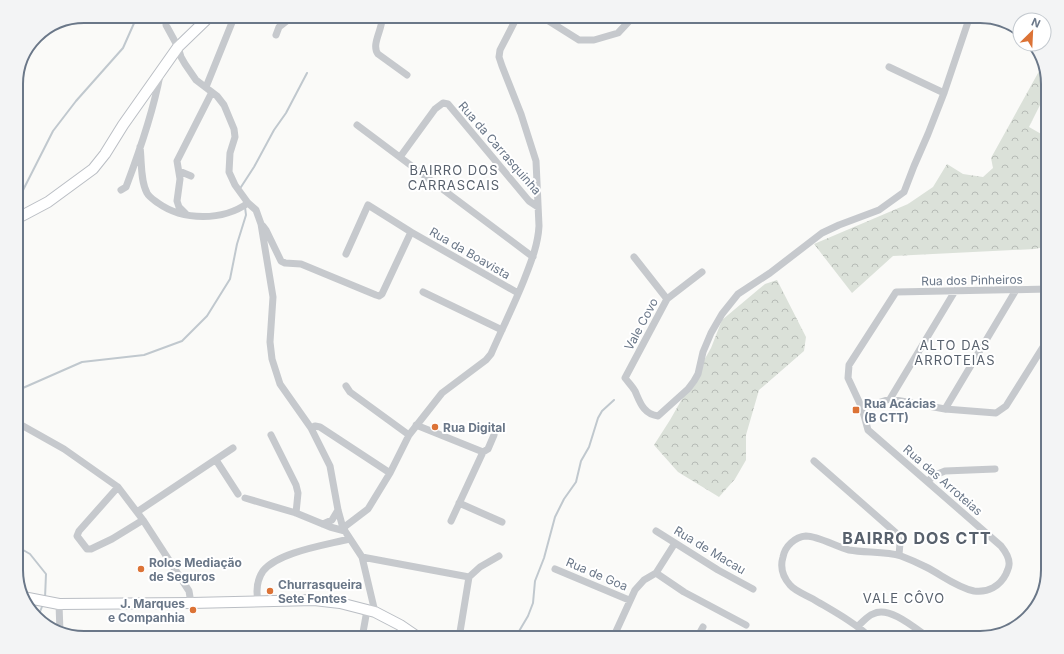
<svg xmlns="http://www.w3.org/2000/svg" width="1064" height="654" font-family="Inter,sans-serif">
<defs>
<pattern id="forest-crowns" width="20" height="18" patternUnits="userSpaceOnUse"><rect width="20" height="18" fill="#dbe1d9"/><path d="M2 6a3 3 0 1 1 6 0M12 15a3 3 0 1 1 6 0" fill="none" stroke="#b6bbb6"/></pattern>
</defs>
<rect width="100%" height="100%" fill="#fafaf8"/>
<path fill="url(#forest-crowns)" d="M1043 64 1048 80V89L1029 127 1043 135 1048 126V246L1035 249 893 256 852 293 814 244 908 204 933 187 947 164 963 174 983 177 993 168 991 158Z
M777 280 806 337 804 351 759 390 746 435V460L735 479 719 497 678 472 654 445 670 420 711 348 722 320 765 284Z"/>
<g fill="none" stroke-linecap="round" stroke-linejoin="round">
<path stroke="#c0c8ce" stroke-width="2" d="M241 187 254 167 274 130 286 113 307 73
M16 204 53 131 76 101 123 48 135 21
M16 391 82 362 144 355 182 341 207 316 230 279 237 244 246 215 245 207
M16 544 18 547 30 554 46 574 45 598
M38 617 43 604
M515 638 528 616 533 603 535 581 544 558 555 517 564 499 576 482 581 461 589 447 598 418 602 411 614 400"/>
<g stroke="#babec4" stroke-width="12">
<path id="secondary" d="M16 219 48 202 93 169 105 154 123 125 178 47 206 20
M23 597 59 604 191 603 314 600 340 603 375 612 400 625 419 638"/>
</g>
<path stroke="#c6c9cd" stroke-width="7" d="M544 18 579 40H594L618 33 632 18
M382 19C382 30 371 45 378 54L407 75
M166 20V25L178 47 181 57 185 64 196 80 217 96 224 105 234 129 235 137 230 153 229 172 235 185 248 203 256 210 261 224 273 297 270 342 272 359 280 384 311 428 330 466 338 510 343 528 362 557 375 612
M276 35 279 27 288 20
M889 67 944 93
M206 87 233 20
M357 125 533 257
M140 147C142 161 140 180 147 193 149 197 154 200 158 203 183 221 223 221 248 203
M400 157 435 109 443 103 448 104 529 201 538 207
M179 171 191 176
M121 190 126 187C140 150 153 113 160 75
M186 214 179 207 177 201 180 179 177 161 212 92
M263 226 266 230 281 261 285 263 301 264 376 295 379 296 382 294 411 232 518 293
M346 254 368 205 411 232
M634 257 667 299
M702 272 667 299 625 378C628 382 632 386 635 391 640 402 643 414 658 416L688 389 694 381 698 374 703 352 711 333 722 314 738 294 770 273 822 233 839 225 879 210 904 192 914 166 928 134 944 93 970 16
M423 292 502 330
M346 386 350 392 409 435
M890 399 955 291
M862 408 890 399 945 409 996 413 1006 406 1048 339
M945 409 1016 290
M16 422 64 449 118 487 143 520 178 574 189 591 191 603
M416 425 483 452
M311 428 315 426 320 427 390 473
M271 435 296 485 298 493 296 513
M216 460 238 494
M814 461 896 533 900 543 899 555
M928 481 935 475 945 471 995 469
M118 487 79 531 77 536 87 549H91L112 539 143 520
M245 498 296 513 330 527 345 531
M459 503 502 522
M137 512 233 448
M451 521 483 452 488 449 494 435
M323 524 332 520 338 510
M343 528 368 509 390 473 409 435 442 393 486 360 491 354C502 329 514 305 524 280 531 262 538 245 539 226L536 161 521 114 502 66 499 57 500 50 516 19
M656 531 718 570 753 589
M362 557 469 577
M555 569 629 600
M656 573 684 592 746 625
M258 601C256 591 257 580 263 571 278 552 326 545 349 539
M59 604 60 632
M858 626C863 622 867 616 873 614 889 605 916 629 929 638
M362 638 367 610
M459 638 469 577 480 567 499 556
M613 638 635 590 644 580 656 573 675 543
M697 638 703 627
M871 638C854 622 833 611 813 599 806 595 795 591 790 585 783 577 780 567 783 557 785 546 795 537 806 536 818 536 837 547 849 550 865 553 886 551 901 556 909 559 918 563 926 567 942 575 956 587 974 591 988 593 1000 586 1006 574 1007 571 1009 568 1009 565 1010 558 1005 551 1001 546L868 430 862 408 848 378 849 365 896 292 1048 289"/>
<use href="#secondary" stroke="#fff" stroke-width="10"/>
</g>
<g fill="#dc7336" stroke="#fff" stroke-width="1.5">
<rect x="852" y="406" width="8" height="8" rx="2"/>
<circle cx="435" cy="427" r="4"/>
<circle cx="141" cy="569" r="4"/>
<circle cx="270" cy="591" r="4"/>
<circle cx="193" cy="610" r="4"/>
</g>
<g text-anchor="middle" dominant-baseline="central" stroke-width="4" stroke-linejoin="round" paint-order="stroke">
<g font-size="12" fill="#6a7788" stroke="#fff">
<text transform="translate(500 148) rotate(49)">Rua da Carrasquinha</text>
<text transform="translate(470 253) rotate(30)">Rua da Boavista</text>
<text transform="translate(972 280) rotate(-1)">Rua dos Pinheiros</text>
<text transform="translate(641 324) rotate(-62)">Vale Covo</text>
<text transform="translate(943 480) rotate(41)">Rua das Arroteias</text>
<text transform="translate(710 550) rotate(31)">Rua de Macau</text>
<text transform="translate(597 574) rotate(23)">Rua de Goa</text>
</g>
<g font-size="12" font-weight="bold" fill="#6a7788" stroke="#fff" text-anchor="start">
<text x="864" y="403">Rua Acácias<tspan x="864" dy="14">(B CTT)</tspan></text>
<text x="443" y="427">Rua Digital</text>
<text x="149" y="562">Rolos Mediação<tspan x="149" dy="14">de Seguros</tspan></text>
<text x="278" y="584">Churrasqueira<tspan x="278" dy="14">Sete Fontes</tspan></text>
<text x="185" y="603" text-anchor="end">J. Marques<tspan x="185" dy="14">e Companhia</tspan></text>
</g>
<g font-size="13" letter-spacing="1" fill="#58616d" stroke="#fff">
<text x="454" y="170">BAIRRO DOS<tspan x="454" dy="15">CARRASCAIS</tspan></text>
<text x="955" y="345">ALTO DAS<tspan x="955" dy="15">ARROTEIAS</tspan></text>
<text x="904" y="598">VALE CÔVO</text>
</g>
<g font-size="16" font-weight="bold" letter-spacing="1" fill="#58616d" stroke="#fff">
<text x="917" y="538">BAIRRO DOS CTT</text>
</g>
</g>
<path d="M0 0H1064V654H0ZM84 23H980A61 61 0 0 1 1041 84V570A61 61 0 0 1 980 631H84A61 61 0 0 1 23 570V84A61 61 0 0 1 84 23Z" fill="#f3f4f5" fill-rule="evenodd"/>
<path fill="none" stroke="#6a7788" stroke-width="2" d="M84 23H980A61 61 0 0 1 1041 84V570A61 61 0 0 1 980 631H84A61 61 0 0 1 23 570V84A61 61 0 0 1 84 23Z"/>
<g transform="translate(1032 32) rotate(24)"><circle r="19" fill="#ffffff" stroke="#c3c9cf"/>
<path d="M0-3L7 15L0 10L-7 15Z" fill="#dc7336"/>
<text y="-6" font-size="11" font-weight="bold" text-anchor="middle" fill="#6a7788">N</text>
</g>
</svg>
